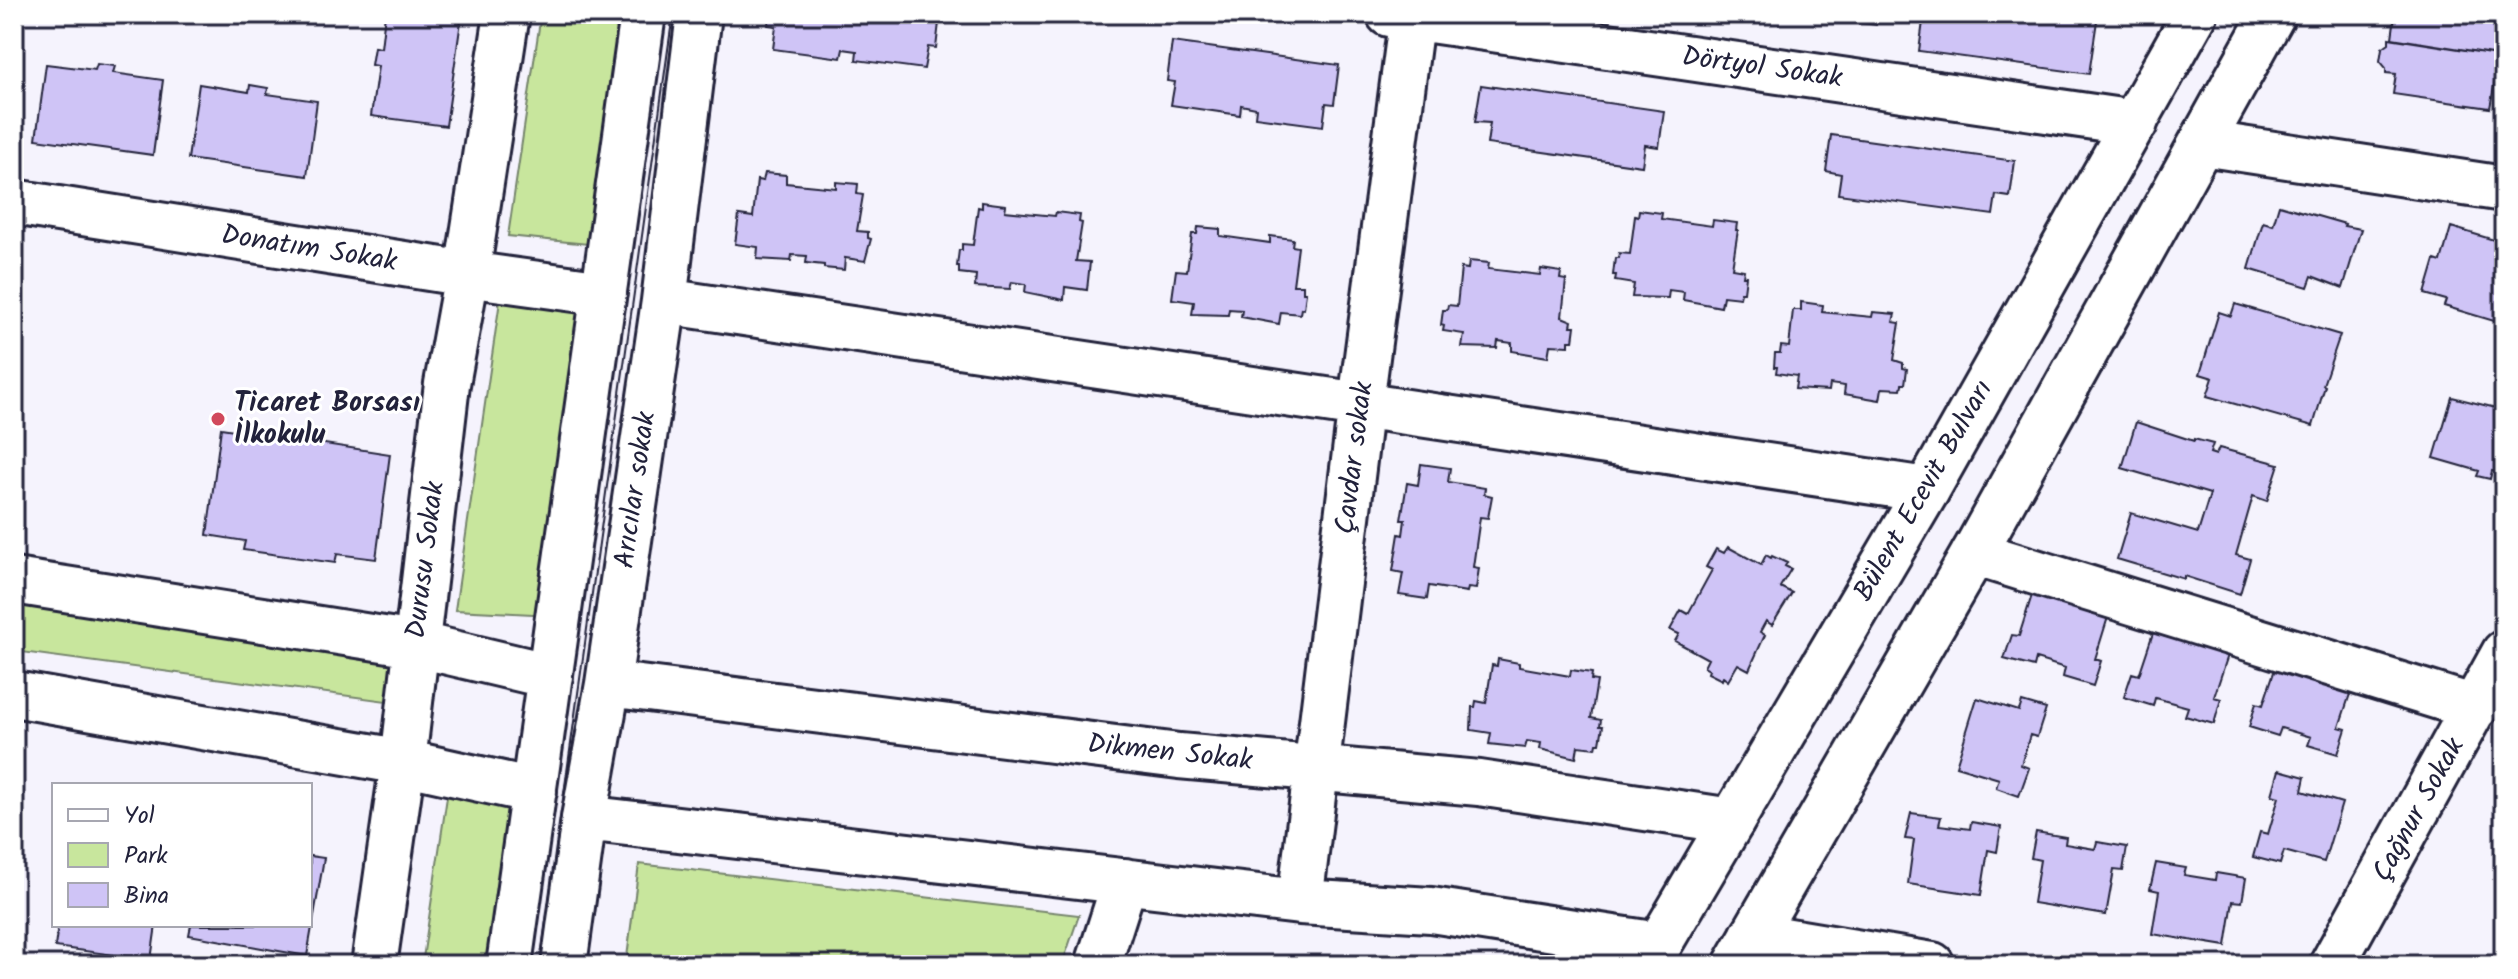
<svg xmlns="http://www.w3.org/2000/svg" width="2518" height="979" font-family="Kalam,sans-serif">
<rect width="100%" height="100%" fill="#f5f3fd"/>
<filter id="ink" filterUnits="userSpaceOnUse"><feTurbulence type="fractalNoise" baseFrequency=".0125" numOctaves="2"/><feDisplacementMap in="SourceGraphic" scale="16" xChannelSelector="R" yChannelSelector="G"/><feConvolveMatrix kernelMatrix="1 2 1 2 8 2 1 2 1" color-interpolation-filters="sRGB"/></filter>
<g filter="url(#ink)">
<path fill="#c8e69d" stroke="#75846c" stroke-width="2" d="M541 14H630L598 245 508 236Z
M502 287 592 301 552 615 455 610Z
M14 601 398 655 386 701 14 651Z
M448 790 525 799 501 965H422Z
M639 864 1079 915 1062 965H626Z"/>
<path fill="#cfc4f6" stroke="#22223b" stroke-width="2" d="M385 14H462L446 126 371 116 378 66 371 65 374 47 381 48Z
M770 14H940L936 48 928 47 924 69 856 60 857 51 843 49 841 58 773 49 776 26 768 25Z
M1685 14H1751L1749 24Z
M1837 14H1909L1902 15V23L1877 20 1876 25 1853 22 1854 16Z
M1924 14H2098L2089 74 1919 51Z
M2397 14H2504V56L2392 38 2395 16Z
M2389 38 2503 56 2500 77 2496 76 2490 108 2393 94 2396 74 2386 73V68L2380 61 2382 48 2389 43Z
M1172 42 1339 65 1334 104 1326 103 1323 126 1255 117 1256 108 1241 105 1240 115 1171 105 1175 82 1167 81Z
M46 64 95 70 97 64 115 66 113 73 163 80 153 155 36 139Z
M199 84 249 92 250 85 268 88 267 94 317 101 307 176 188 159Z
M1481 85 1664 111 1659 147 1645 145 1642 166 1487 144 1490 123 1475 122Z
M1831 135 2015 161 2010 197 1996 195 1993 215 1838 194 1841 174 1826 171Z
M765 173 786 175V183L836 188V182L858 184 857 194 863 195 857 231 868 232V238L871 239 865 261 845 258 844 270 824 268V265L806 263 807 256 792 255 791 261 757 259 758 247 735 244 739 215 753 217 757 180 763 181Z
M982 202 1006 205 1005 211 1055 216 1056 212 1080 215 1079 222 1082 223 1076 261 1090 262 1087 290 1065 287 1064 300 1025 292 1026 284 1012 282 1010 289 975 287 976 275 959 273V266H957L959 250H962V244L973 245 978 207 982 208Z
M2279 205 2345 224 2344 226 2361 229 2343 288 2312 276 2308 287 2249 269 2263 222 2273 225Z
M1639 210 1662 213 1661 219 1712 226 1713 220 1737 223 1736 230H1738L1732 268 1744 270 1743 276H1746L1744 292H1741L1740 298 1723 296 1721 307 1683 300 1684 292 1669 290 1668 298 1632 297 1634 284 1615 281 1616 275H1613L1615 258H1618L1619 253 1630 254 1635 216 1638 217Z
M1198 227 1220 229V236L1270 243V236L1293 239 1292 246 1298 247 1293 285H1303V292H1306L1304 309 1301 308 1300 314 1281 312 1279 324 1241 317 1242 310 1229 309 1228 315 1192 314 1194 302 1172 299 1176 270 1187 271 1192 234H1197Z
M2451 227 2504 243V324L2444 306 2446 300 2425 294 2435 260 2441 262Z
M1469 261 1489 263 1488 269 1540 275 1541 269 1561 272 1560 279 1566 280 1562 317 1572 321 1571 326H1575L1573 341H1569V346L1550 345 1548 357 1512 351V343L1498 341 1497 348 1462 347 1464 334 1443 331 1444 326 1441 325 1443 310H1447L1448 305 1457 306 1461 268 1468 269Z
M1801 302 1823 305 1822 312 1872 317 1873 312 1895 314 1893 322 1900 323 1894 360 1903 363V368L1907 369 1905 384H1902L1901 389 1882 388 1880 400 1844 394 1845 386 1830 384 1829 391 1795 389 1797 376 1776 373 1777 367H1774L1775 353H1780L1781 346 1789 347 1793 310H1801Z
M2235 304 2340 335 2323 385 2325 386 2313 426 2207 396 2213 378 2200 374 2219 312 2231 316Z
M2452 397 2504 410V474L2492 471 2490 479 2477 476 2479 471 2434 458Z
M2136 422 2194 441V439L2213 444 2210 453 2216 455 2219 448 2279 464 2267 501 2253 496 2236 555 2250 559 2240 594 2184 576V579L2117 559 2131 513 2198 533 2210 494 2122 468Z
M221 428 390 454 376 559 337 554 335 563 243 550 245 541 207 535Z
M1421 464 1450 468 1448 482 1485 488 1484 494 1492 496 1488 518 1480 517 1473 567 1479 568 1476 589 1468 588 1467 592 1429 586 1427 599 1399 595 1403 573 1393 571 1399 534 1403 535 1405 520H1401L1407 483 1418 485Z
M1728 547 1761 565 1766 555 1771 558 1772 556 1787 563 1785 566 1791 569 1780 587 1792 593 1772 625 1766 621 1760 632 1765 635 1749 670 1738 664 1728 681 1723 677 1722 680 1708 673 1709 670 1704 667 1708 659 1675 641 1679 634 1670 630 1681 610 1688 614 1712 570 1706 567 1716 549 1724 553Z
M2032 595 2108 617 2095 659 2101 661 2093 686 2063 677 2065 668 2036 659 2034 667 2004 659 2012 635 2019 636Z
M2153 633 2228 655 2214 697 2221 699 2214 724 2185 716 2188 707 2155 698 2153 706 2124 697 2132 673 2139 675Z
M1498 659 1519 663V667L1570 676 1571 670 1592 673 1591 680 1597 681 1591 718 1601 720 1600 726H1603L1600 743H1597L1596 748 1578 746 1576 758 1540 749 1541 743 1527 741 1525 748 1489 744 1491 733 1471 730 1472 707H1475L1476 701 1486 703 1492 665 1497 666Z
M2277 663 2353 685 2339 727 2346 729 2338 754 2308 745 2311 737 2281 728 2278 736 2249 727 2256 703 2263 705Z
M1977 698 2019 711 2022 702 2046 709 2037 737 2030 735 2021 765 2029 768 2019 796 1996 788 1999 779 1956 766Z
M2279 770 2305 777 2302 791 2342 803 2324 862 2284 851 2280 864 2253 857 2260 832 2268 834 2279 797 2272 795Z
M1911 813 1941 817 1939 825 1970 829 1971 822 2001 827 1997 852 1988 850 1981 895 1908 884 1914 840 1905 839Z
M14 831 22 832 14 900Z
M2036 832 2066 837 2065 844 2095 849 2097 842 2127 847 2123 871 2114 870 2106 915 2033 903 2040 860 2031 858Z
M310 856 324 858 307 956 189 935 191 925H310Z
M2156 863 2186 868 2184 875 2215 880 2216 873 2246 878 2242 902 2233 901 2226 946 2152 934 2159 891 2150 889Z
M58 925H156L151 960 55 947Z"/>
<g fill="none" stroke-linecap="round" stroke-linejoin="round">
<g stroke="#22223b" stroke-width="50">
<path id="minor" d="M1389 14 2135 123
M2202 143 2504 189
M14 202 467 274 604 293
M664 301 1927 490
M1974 553 2475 708
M14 581 415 644 550 676
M608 684 1179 756 1479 783 1732 821
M14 694 403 762 534 791
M584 818 1300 902 1431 910 1659 945
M1300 902 1361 403 1412 14
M1753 935 1932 965
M374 965 403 762 447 384 467 274 507 14
M509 965 643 14
M564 965 584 818 608 684 664 301 699 14
M1098 965 1125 881
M2332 965 2504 653"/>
</g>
<g stroke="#22223b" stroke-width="50">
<path id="major" d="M1647 965 1927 490 2195 14
M1736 965 1974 553 2273 14"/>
</g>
<use href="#minor" stroke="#fff" stroke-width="44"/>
<use href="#major" stroke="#fff" stroke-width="44"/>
<path stroke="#22223b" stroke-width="2" d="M540 965 673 14"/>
</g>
</g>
<circle fill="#d1495b" stroke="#fff" stroke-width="3" cx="218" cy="419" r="8"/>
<g text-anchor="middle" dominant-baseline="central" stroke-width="6" stroke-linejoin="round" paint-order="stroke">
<g font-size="28" fill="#22223b" stroke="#fff">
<text transform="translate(1762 68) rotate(8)">Dörtyol Sokak</text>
<text transform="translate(309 249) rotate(9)">Donatım Sokak</text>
<text transform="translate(1355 458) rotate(-83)">Çavdar sokak</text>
<text transform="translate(636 490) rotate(-82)">Arıcılar sokak</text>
<text transform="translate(1924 491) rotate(-60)">Bülent Ecevit Bulvarı</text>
<text transform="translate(426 560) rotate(-83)">Durusu Sokak</text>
<text transform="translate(1170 753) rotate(6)">Dikmen Sokak</text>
<text transform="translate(2419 810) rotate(-61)">Çağnur Sokak</text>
</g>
<g font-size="28" font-weight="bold" fill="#22223b" stroke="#fff" text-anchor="start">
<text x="234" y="403">Ticaret Borsası<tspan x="234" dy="32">İlkokulu</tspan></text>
</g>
</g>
<rect width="2518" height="979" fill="none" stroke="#fff" stroke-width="48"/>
<rect x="24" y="24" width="2470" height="931" fill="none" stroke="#22223b" stroke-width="3" filter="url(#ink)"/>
<rect x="52" y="783" width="260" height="144" fill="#ffffff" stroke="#a7a7b1" stroke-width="2"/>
<rect x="68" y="809" width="40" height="12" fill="#ffffff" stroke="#a7a7b1" stroke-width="2"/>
<text x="124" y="823" font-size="24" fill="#22223b">Yol</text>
<rect x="68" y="843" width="40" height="24" fill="#c8e69d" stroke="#a7a7b1" stroke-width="2"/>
<text x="124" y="863" font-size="24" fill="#22223b">Park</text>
<rect x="68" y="883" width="40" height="24" fill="#cfc4f6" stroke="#a7a7b1" stroke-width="2"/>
<text x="124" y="903" font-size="24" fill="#22223b">Bina</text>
</svg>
